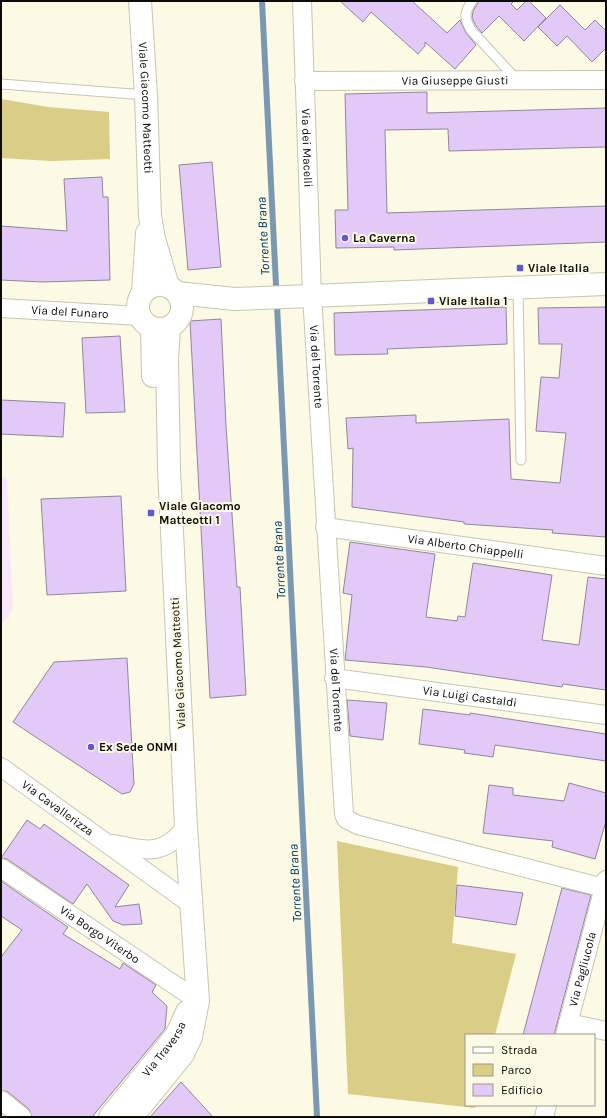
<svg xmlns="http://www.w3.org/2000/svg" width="607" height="1118" font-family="Karla,sans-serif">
<rect width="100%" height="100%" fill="#fcf9e5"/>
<path fill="#f9e8f9" d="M1 477 7 478 13 609 1 626Z"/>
<path fill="#dacd85" d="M1 99 48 107 109 112 110 159 51 161 1 158Z
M337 841 458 867 452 943 516 954 495 1035H466V1105H476L475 1108 348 1094Z"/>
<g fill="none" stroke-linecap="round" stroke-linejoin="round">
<path stroke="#7b98b2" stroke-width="6" d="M262 1 317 1117"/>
</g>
<path fill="#e3c9f8" stroke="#908798" d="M340 1H412L447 33 460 20 466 33 476 45 455 69 425 42V46L418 54 371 12 363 22Z
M479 1H514L511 4 517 10 526 1H529L546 18 524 41 499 16 482 33 476 26 472 18 473 11Z
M560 5 585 30 595 20 606 31V48L592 62 567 36 557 46 538 27Z
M427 92V113L606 108V147L449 151 448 129 385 130 387 213 606 206V242L394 250V247L336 248 335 210H348L345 94Z
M212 162 221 267 188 270 179 165Z
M102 177 103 197H108L110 280 42 282 1 280V226L67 231 64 179Z
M506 307 507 344 387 349 388 354 335 355 334 313Z
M606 307V537L552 533 553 530 464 524V522L352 507 353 448 348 449 346 418 416 415V423L509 419 511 479 560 483 566 433 536 431 541 377 559 378 562 344H539L538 308Z
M221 319 226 426 237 587H240L246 695 210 698 190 321Z
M120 336 125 412 86 413 82 338Z
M1 400 65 403 63 437 1 434Z
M121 496 126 591 47 595 41 499Z
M350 542 435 554 426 617 457 621 458 616 465 617 473 563 552 575 542 640 579 645 588 577 606 579V690L563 684 562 687 426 667 345 660 352 595 343 593Z
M127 658 134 784 130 792 122 794 13 722 54 662Z
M347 700 387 703 383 740 350 736Z
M423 709 470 715V713L606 734V761L495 745 493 757 464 753 465 750 419 744Z
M569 783 606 793V821L595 859 552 847 553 841 483 833 489 785 513 788V795L564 801Z
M27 820 40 829 44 824 129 885 115 907 139 904 142 924 123 925 113 921 87 884 73 904 7 859 1 858Z
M1 881 68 927 63 934 120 969 123 963 156 985 152 992 167 1006 165 1029 92 1117H32L29 1109 8 1092 1 1090V957L22 930 1 916Z
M457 885 523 893 516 925 455 916Z
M562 888 591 895 554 1035H523Z
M181 1082 213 1117H150Z"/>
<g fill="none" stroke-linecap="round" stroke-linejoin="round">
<g stroke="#c8c5b1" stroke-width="11">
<path id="lane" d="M472 1C464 13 464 18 471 30L517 80
M1 84 146 95
M518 287 521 460"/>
</g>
<g stroke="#c8c5b1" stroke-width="20">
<g id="street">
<path id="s1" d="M302 1 312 295 344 814 346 819 358 825 604 888"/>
<path id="s2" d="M304 81 606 80"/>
<path id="s3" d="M1 308 140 316"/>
<path id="s4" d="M325 527 606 566"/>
<path id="s5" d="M334 678 606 715"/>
<path id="s6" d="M1 767 192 905"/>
<path d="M114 844C147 851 164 856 186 827"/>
<path id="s7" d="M1 868 191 996"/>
<path d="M568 1023 606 1031"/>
<path id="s8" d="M565 1035 606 880"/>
<path d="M1 1100 22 1117"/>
<path d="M544 1117 547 1105"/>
</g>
</g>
<g stroke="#c8c5b1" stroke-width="24">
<g id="secondary">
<path id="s9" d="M140 1 146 95 150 216 154 239 168 286"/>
<circle cx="160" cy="307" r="22"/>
<path d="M143 293 147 233"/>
<path d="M177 293 235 299 606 284"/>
<path d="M152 328 153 376"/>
<path id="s10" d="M110 1117 176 1036 187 1012"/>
<path d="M132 1117 183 1054 191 1037 198 1001 186 827 169 468 167 359 169 328"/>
</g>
</g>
<use href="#lane" stroke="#fff" stroke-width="9"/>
<use href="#street" stroke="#fff" stroke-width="18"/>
<use href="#secondary" stroke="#fff" stroke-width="22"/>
</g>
<g fill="#5f58d0" stroke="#fcf9e5" stroke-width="1.5">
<circle cx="345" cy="238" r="4"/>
<rect x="516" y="264" width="8" height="8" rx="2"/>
<rect x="427" y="297" width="8" height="8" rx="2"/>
<rect x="147" y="509" width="8" height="8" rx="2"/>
<circle cx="91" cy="747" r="4"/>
</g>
<g text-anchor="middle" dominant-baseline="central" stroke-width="4" stroke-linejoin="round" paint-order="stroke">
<g font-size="12" fill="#0d0b06" stroke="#fcf9e5">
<text stroke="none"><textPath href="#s2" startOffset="151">Via Giuseppe Giusti</textPath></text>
<text stroke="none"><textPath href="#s9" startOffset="107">Viale Giacomo Matteotti</textPath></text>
<text stroke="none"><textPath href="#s1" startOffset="147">Via dei Macelli</textPath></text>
<text stroke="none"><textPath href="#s3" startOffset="69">Via del Funaro</textPath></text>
<text stroke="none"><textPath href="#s1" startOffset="366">Via del Torrente</textPath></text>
<text stroke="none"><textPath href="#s4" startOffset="142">Via Alberto Chiappelli</textPath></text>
<text transform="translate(178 663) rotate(-93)">Viale Giacomo Matteotti</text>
<text stroke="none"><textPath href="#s1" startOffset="690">Via del Torrente</textPath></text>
<text stroke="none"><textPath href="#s5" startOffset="137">Via Luigi Castaldi</textPath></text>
<text stroke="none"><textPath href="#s6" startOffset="70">Via Cavallerizza</textPath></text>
<text stroke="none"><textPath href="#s7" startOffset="119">Via Borgo Viterbo</textPath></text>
<text stroke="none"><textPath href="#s8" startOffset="68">Via Pagliucola</textPath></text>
<text stroke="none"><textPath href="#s10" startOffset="87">Via Traversa</textPath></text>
</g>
<g font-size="12" font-weight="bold" fill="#0d0b06" stroke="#fcf9e5" text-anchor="start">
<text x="353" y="238">La Caverna</text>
<text x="528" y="268">Viale Italia</text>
<text x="439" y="301">Viale Italia 1</text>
<text x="159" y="506">Viale Giacomo<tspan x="159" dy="14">Matteotti 1</tspan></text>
<text x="99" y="747">Ex Sede ONMI</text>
</g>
<g font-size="13" font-style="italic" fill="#003b62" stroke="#fcf9e5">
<text transform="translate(263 236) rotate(-93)">Torrente Brana</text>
<text transform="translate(279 560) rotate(-93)">Torrente Brana</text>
<text transform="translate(295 883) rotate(-93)">Torrente Brana</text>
</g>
</g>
<rect width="607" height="1118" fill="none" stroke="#0d0b06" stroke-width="4"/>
<rect x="465" y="1034" width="130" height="72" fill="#fcf9e5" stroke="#9c9a8c"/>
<rect x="473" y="1047" width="20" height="6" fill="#ffffff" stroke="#9c9a8c"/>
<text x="501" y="1054" font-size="12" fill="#0d0b06">Strada</text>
<rect x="473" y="1064" width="20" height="12" fill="#dacd85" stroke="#9c9a8c"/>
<text x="501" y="1074" font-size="12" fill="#0d0b06">Parco</text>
<rect x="473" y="1084" width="20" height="12" fill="#e3c9f8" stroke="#9c9a8c"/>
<text x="501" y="1094" font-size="12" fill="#0d0b06">Edificio</text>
</svg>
